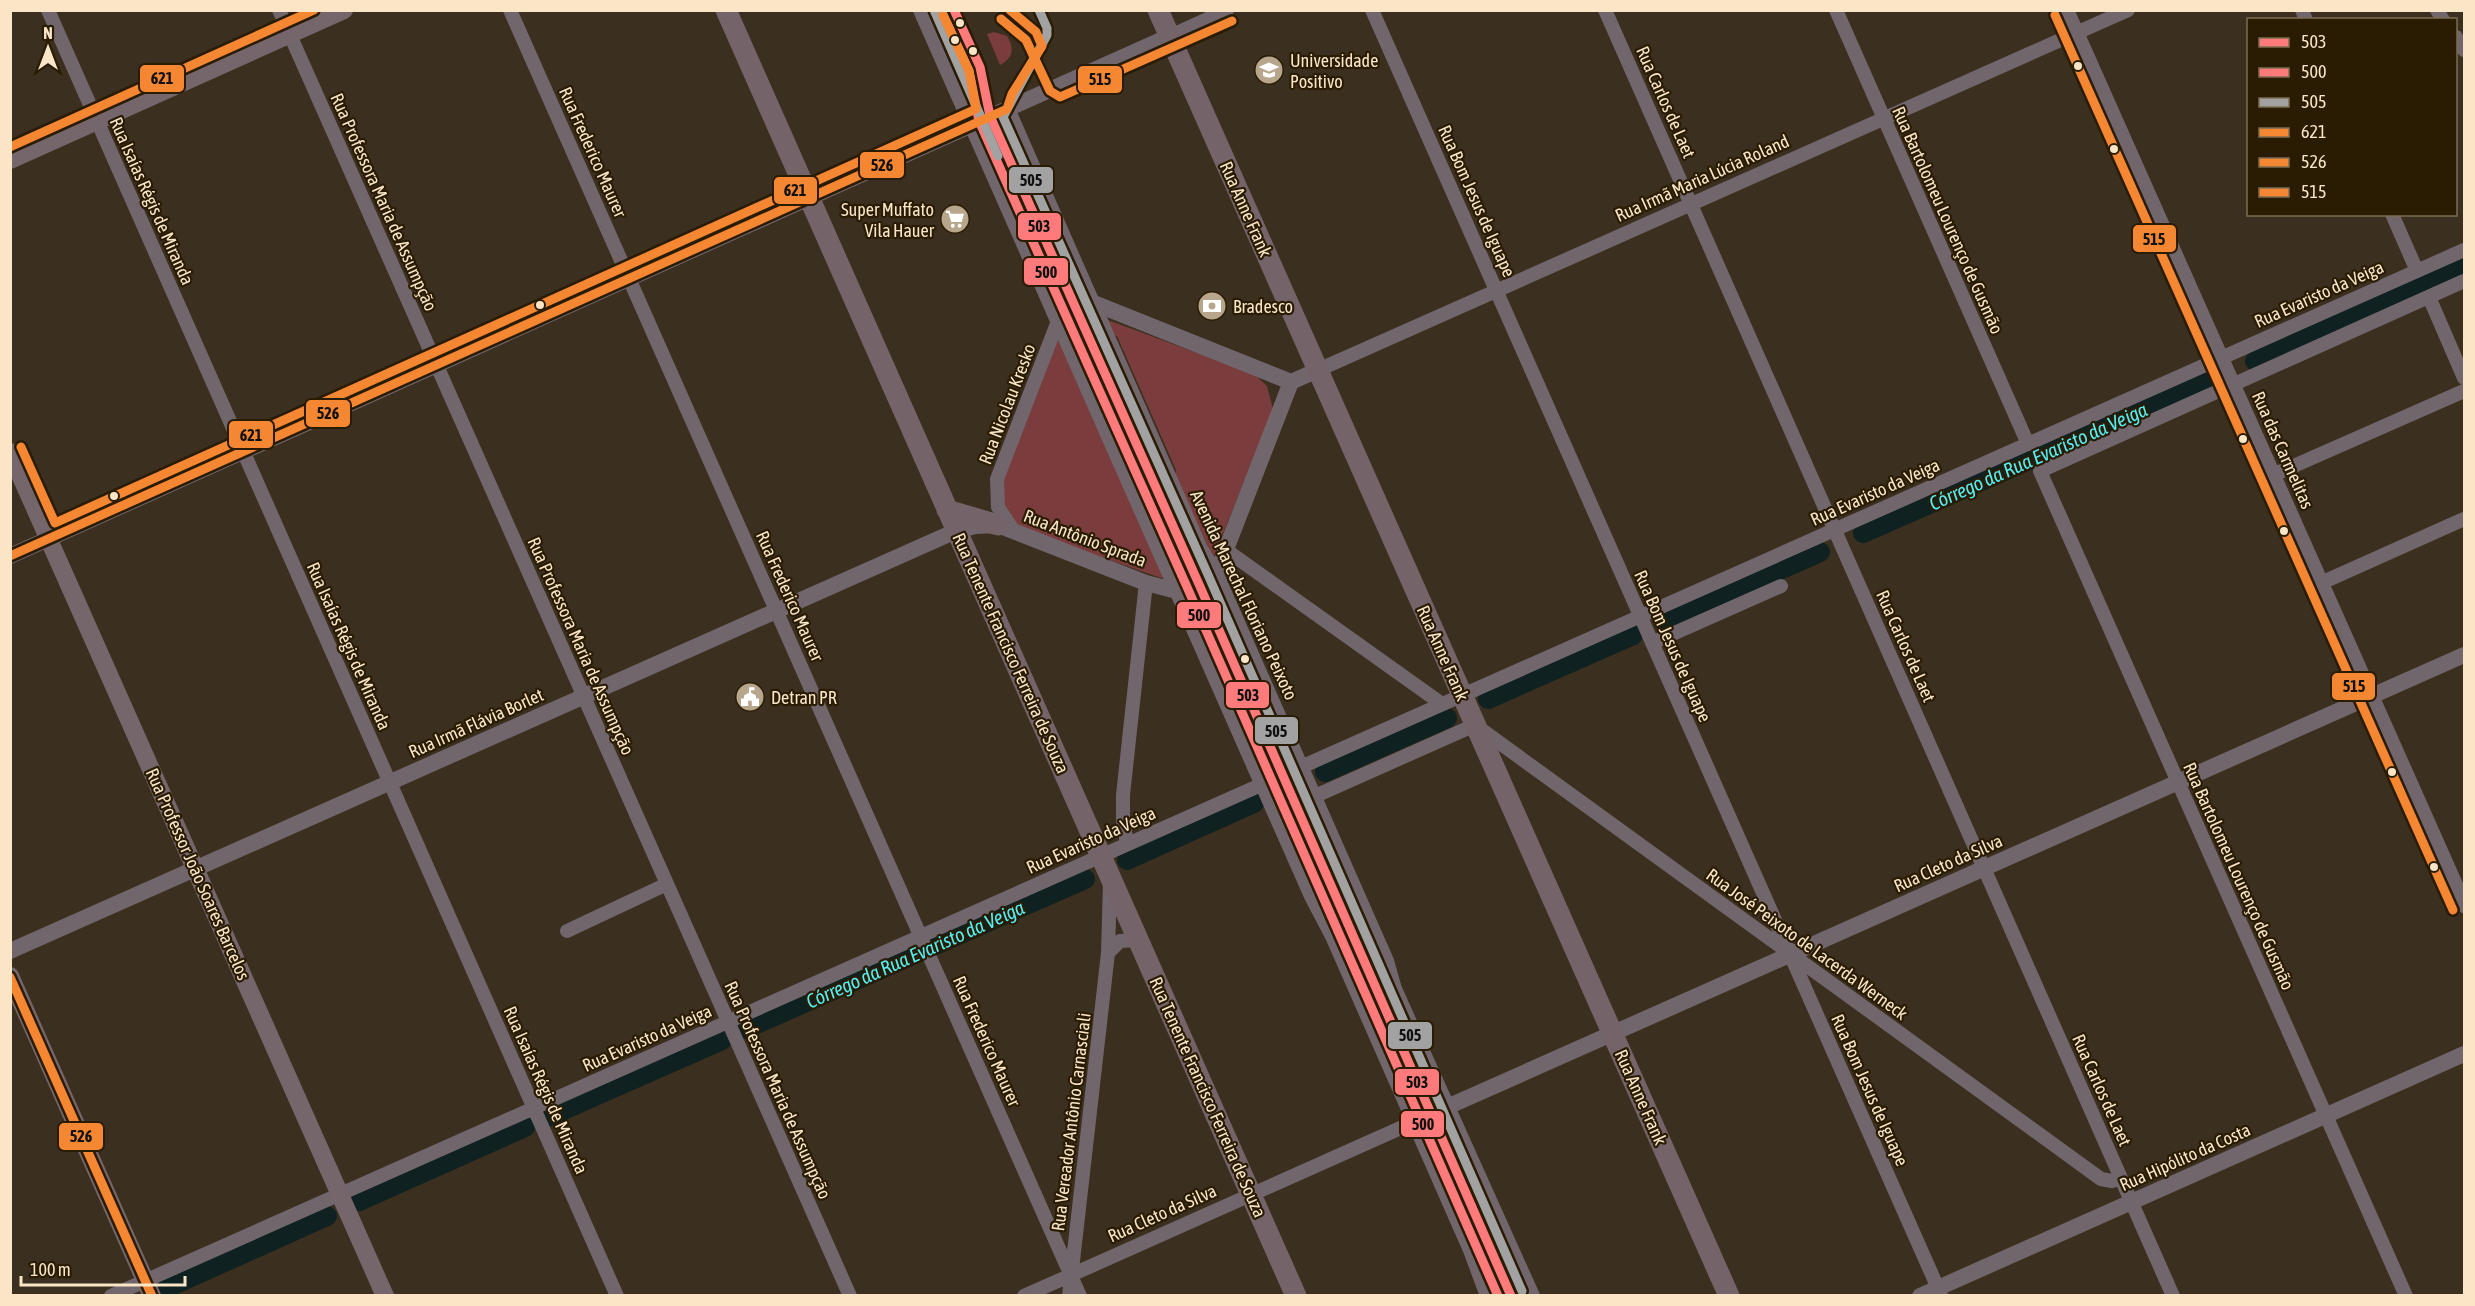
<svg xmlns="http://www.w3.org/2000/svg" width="2475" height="1306" font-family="'Asap Condensed',sans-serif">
<rect width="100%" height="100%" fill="#3b301f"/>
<path fill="#7a3c3c" d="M994 32 1007 36C1015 48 1013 58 1000 65L987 34Z
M1108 320 1254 374 1267 386 1273 409 1214 556 1212 555 1175 477 1176 470 1117 336 1110 334Z
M1057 342H1059L1164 576 1161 578 1021 529 1004 513 1001 484Z"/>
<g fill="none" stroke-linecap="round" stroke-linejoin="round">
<path stroke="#0f2120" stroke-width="20" d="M2255 361 2464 267
M1863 533 2213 379
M1664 621 1820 552
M1488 699 1633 635
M1325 772 1447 718
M1127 860 1254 803
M745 1029 1085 879
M547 1117 722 1040
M359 1201 525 1127
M162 1290 327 1216"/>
<path stroke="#72666d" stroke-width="14" d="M48 10 617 1296
M279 10 850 1296
M510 10 1080 1296
M1372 10 1941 1295
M1605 10 2173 1296
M1836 10 2028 444
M2302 10 2306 20
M2437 10 2443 20
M1170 36 1227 10
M2456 37 2464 50
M2392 214 2417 271
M2429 297 2464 378
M1318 370 2128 10
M2273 475 2464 391
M1013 530 998 507 997 479 1058 321
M1226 550 1442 704
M2321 583 2464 519
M1652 643 1781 586
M1301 767 2464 250
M1313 797 1475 725 2101 1179 2112 1181 2121 1178
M1127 844 1123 820V795L1146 583
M567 931 667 884
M1108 953 1120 941 1138 940
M111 1296 1263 784
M1024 1296 1414 1122
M1069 1296 1108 953 1110 883
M2406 1296 2040 471 2464 281"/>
<path stroke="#72666d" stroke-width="16" d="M921 10 1312 896 1333 936 1471 1250 1488 1296
M2066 10 2464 905
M1007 109 1200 549 1216 575 1386 961 1394 989 1532 1296
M1091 302 1291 382
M1291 382 1318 370
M10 556 1170 36
M10 951 956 531 975 526 998 525 1146 583 1177 591 1216 575 1291 382
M1447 1107 2464 655
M1920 1296 2464 1054"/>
<path stroke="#75666c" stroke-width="18" d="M10 160 344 10
M10 452 385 1296
M10 976 152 1296"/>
<path stroke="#74646a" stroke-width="21" d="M726 10 1296 1296
M1158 10 1729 1296
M947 510 998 525"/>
<g stroke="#2a1c03" stroke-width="14">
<path id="bus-1" d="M954 10 980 67 990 116 1198 582 1511 1296"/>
</g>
<g stroke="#2a1c03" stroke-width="14">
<path id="bus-2" d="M943 15 969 71 979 121 1187 587 1498 1296"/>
</g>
<g stroke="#2a1c03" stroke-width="14">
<path id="bus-3" d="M934 10 998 156
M1039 10 1047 28V35L1003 117 1209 577 1522 1291"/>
</g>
<g stroke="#2a1c03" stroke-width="14">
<path id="bus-4" d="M10 147 314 10
M21 447 55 523 976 109 969 71 943 15"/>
</g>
<g stroke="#2a1c03" stroke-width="14">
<path id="bus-5" d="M10 556 1007 109 1012 94 1042 46 1036 32 1010 10
M10 977 152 1296"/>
</g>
<g stroke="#2a1c03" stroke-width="14">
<path id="bus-6" d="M2055 15 2453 910
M1001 19 1026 40 1050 91 1060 97 1232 21"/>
</g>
<use href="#bus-1" stroke="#ff7a7a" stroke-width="9"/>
<use href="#bus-2" stroke="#ff7a7a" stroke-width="9"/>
<use href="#bus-3" stroke="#a2a2a2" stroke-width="9"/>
<use href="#bus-4" stroke="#f58732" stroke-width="9"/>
<use href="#bus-5" stroke="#f58732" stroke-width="9"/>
<use href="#bus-6" stroke="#f58732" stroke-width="9"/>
</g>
<defs>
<g id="university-disc" transform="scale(1.5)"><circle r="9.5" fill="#b7a68c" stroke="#2a1c03"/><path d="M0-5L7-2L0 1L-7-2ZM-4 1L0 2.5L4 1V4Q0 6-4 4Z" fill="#fff"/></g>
<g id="supermarket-disc" transform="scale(1.5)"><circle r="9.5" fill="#b7a68c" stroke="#2a1c03"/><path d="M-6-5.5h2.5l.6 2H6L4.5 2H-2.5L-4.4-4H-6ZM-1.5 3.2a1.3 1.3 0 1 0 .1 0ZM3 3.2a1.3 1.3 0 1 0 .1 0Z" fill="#fff"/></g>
<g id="bank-disc" transform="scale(1.5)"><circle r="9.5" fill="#b7a68c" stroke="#2a1c03"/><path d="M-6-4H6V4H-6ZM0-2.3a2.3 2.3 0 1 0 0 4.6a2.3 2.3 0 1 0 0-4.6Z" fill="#fff"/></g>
<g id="civic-disc" transform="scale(1.5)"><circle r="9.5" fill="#b7a68c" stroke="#2a1c03"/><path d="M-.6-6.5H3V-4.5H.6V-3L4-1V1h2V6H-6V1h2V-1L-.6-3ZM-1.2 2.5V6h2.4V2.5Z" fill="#fff"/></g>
</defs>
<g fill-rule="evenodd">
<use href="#university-disc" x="1269" y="70"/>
<use href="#supermarket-disc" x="955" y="219"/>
<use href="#bank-disc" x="1212" y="306"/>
<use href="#civic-disc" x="750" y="697"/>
</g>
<g fill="#fae6c7" stroke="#2a1c03" stroke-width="2">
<circle cx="960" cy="23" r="5"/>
<circle cx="955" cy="40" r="5"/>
<circle cx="973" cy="51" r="5"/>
<circle cx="2078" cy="66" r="5"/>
<circle cx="2114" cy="149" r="5"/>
<circle cx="540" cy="305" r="5"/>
<circle cx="2243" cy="439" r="5"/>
<circle cx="114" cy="496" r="5"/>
<circle cx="2284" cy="531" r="5"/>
<circle cx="1245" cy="659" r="5"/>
<circle cx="2392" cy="772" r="5"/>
<circle cx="2434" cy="867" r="5"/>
</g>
<g text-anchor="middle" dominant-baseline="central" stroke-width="4.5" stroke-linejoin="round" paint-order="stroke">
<g font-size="18" fill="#fae6c7" stroke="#2a1c03" text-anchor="start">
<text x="1290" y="60">Universidade<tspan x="1290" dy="21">Positivo</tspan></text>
<text x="934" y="209" text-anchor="end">Super Muffato<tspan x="934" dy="21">Vila Hauer</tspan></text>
<text x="1233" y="306">Bradesco</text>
<text x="771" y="697">Detran PR</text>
</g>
<g font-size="18" fill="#fae6c7" stroke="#2a1c03">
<text transform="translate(1666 102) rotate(66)">Rua Carlos de Laet</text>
<text transform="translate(593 152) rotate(66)">Rua Frederico Maurer</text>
<text transform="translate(1702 178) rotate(-24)">Rua Irmã Maria Lúcia Roland</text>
<text transform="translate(152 201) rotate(66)">Rua Isaías Régis de Miranda</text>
<text transform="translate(1477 201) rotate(66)">Rua Bom Jesus de Iguape</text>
<text transform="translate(384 202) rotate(66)">Rua Professora Maria de Assumpção</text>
<text transform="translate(1246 209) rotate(66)">Rua Anne Frank</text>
<text transform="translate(1948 220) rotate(66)">Rua Bartolomeu Lourenço de Gusmão</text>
<text transform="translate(2319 294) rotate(-24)">Rua Evaristo da Veiga</text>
<text transform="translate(1007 404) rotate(-69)">Rua Nicolau Kresko</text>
<text transform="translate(2283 450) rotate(66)">Rua das Carmelitas</text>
<text transform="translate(1875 492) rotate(-24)">Rua Evaristo da Veiga</text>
<text transform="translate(1085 538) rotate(21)">Rua Antônio Sprada</text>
<text transform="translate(1244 595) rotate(65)">Avenida Marechal Floriano Peixoto</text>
<text transform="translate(790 596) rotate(66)">Rua Frederico Maurer</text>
<text transform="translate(349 646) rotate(66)">Rua Isaías Régis de Miranda</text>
<text transform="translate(581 646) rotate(66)">Rua Professora Maria de Assumpção</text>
<text transform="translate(1673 646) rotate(66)">Rua Bom Jesus de Iguape</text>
<text transform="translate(1906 646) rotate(66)">Rua Carlos de Laet</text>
<text transform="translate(1011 653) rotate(66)">Rua Tenente Francisco Ferreira de Souza</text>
<text transform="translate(1443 653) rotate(66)">Rua Anne Frank</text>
<text transform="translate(476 723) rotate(-24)">Rua Irmã Flávia Borlet</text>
<text transform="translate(1091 840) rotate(-24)">Rua Evaristo da Veiga</text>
<text transform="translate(1948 863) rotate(-24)">Rua Cleto da Silva</text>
<text transform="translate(198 874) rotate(66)">Rua Professor João Soares Barcelos</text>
<text transform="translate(2239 876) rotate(66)">Rua Bartolomeu Lourenço de Gusmão</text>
<text transform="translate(1807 944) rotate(36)">Rua José Peixoto de Lacerda Werneck</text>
<text transform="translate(647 1038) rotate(-24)">Rua Evaristo da Veiga</text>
<text transform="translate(987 1041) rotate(66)">Rua Frederico Maurer</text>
<text transform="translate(546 1090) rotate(66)">Rua Isaías Régis de Miranda</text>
<text transform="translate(778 1090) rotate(66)">Rua Professora Maria de Assumpção</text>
<text transform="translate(1870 1090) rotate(66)">Rua Bom Jesus de Iguape</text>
<text transform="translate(2102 1090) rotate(66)">Rua Carlos de Laet</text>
<text transform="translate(1208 1097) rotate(66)">Rua Tenente Francisco Ferreira de Souza</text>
<text transform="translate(1641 1097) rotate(66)">Rua Anne Frank</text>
<text transform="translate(1071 1122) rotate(-83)">Rua Vereador Antônio Carnasciali</text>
<text transform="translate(2185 1157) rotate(-24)">Rua Hipólito da Costa</text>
<text transform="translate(1162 1213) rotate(-24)">Rua Cleto da Silva</text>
</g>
<g font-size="20" font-style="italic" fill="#53eef4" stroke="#2a1c03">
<text transform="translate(2038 456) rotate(-24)">Córrego da Rua Evaristo da Veiga</text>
<text transform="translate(915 954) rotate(-24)">Córrego da Rua Evaristo da Veiga</text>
</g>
</g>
<g stroke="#2a1c03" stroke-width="2">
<rect x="139" y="64" width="46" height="29" rx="6" fill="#f58732"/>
<rect x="1077" y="65" width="46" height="29" rx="6" fill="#f58732"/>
<rect x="859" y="151" width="46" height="28" rx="6" fill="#f58732"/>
<rect x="1008" y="166" width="46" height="28" rx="6" fill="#a2a2a2"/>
<rect x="773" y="176" width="45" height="29" rx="6" fill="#f58732"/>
<rect x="1017" y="212" width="45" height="29" rx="6" fill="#ff7a7a"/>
<rect x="2132" y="224" width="45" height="29" rx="6" fill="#f58732"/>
<rect x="1023" y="257" width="46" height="29" rx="6" fill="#ff7a7a"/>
<rect x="305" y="399" width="46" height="29" rx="6" fill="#f58732"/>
<rect x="228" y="420" width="46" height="29" rx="6" fill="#f58732"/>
<rect x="1176" y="601" width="46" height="28" rx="6" fill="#ff7a7a"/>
<rect x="2331" y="672" width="45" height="29" rx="6" fill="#f58732"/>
<rect x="1225" y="681" width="45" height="28" rx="6" fill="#ff7a7a"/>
<rect x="1254" y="716" width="45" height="29" rx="6" fill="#a2a2a2"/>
<rect x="1387" y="1021" width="46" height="29" rx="6" fill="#a2a2a2"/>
<rect x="1394" y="1068" width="46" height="28" rx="6" fill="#ff7a7a"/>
<rect x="1400" y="1110" width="45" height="28" rx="6" fill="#ff7a7a"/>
<rect x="58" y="1122" width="46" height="29" rx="6" fill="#f58732"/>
</g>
<g font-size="16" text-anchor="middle" font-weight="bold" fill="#111">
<text x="162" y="84">621</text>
<text x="1100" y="85">515</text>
<text x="882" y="171">526</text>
<text x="1031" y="186">505</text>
<text x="795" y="196">621</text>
<text x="1039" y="232">503</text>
<text x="2154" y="245">515</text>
<text x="1046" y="278">500</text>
<text x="328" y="419">526</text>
<text x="251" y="441">621</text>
<text x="1199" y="621">500</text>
<text x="2354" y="692">515</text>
<text x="1248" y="701">503</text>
<text x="1276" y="737">505</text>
<text x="1410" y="1041">505</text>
<text x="1417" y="1088">503</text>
<text x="1423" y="1130">500</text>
<text x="81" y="1142">526</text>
</g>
<rect width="2475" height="1306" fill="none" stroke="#fae6c7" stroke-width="24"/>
<rect x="2247" y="18" width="210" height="198" fill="#2a1c03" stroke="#7d6d51" stroke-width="1.5"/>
<rect x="2259" y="38" width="30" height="9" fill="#ff7a7a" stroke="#7d6d51" stroke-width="1.5"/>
<text x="2301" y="48" font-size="18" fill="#fae6c7">503</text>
<rect x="2259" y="68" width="30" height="9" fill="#ff7a7a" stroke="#7d6d51" stroke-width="1.5"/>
<text x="2301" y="78" font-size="18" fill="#fae6c7">500</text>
<rect x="2259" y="98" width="30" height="9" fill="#a2a2a2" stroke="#7d6d51" stroke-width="1.5"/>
<text x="2301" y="108" font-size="18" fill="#fae6c7">505</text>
<rect x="2259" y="128" width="30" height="9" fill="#f58732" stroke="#7d6d51" stroke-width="1.5"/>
<text x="2301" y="138" font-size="18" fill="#fae6c7">621</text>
<rect x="2259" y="158" width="30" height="9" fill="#f58732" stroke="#7d6d51" stroke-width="1.5"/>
<text x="2301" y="168" font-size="18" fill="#fae6c7">526</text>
<rect x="2259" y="188" width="30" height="9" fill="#f58732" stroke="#7d6d51" stroke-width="1.5"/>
<text x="2301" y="198" font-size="18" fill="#fae6c7">515</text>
<g transform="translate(48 48)" stroke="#2a1c03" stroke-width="4.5" paint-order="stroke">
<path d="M0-4.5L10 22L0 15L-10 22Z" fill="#fae6c7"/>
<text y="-9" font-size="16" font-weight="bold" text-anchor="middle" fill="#fae6c7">N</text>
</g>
<path d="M21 1276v9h164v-9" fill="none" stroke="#fae6c7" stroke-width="3"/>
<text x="30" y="1276" font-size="18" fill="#fae6c7" stroke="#2a1c03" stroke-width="4.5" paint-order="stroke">100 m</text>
</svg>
